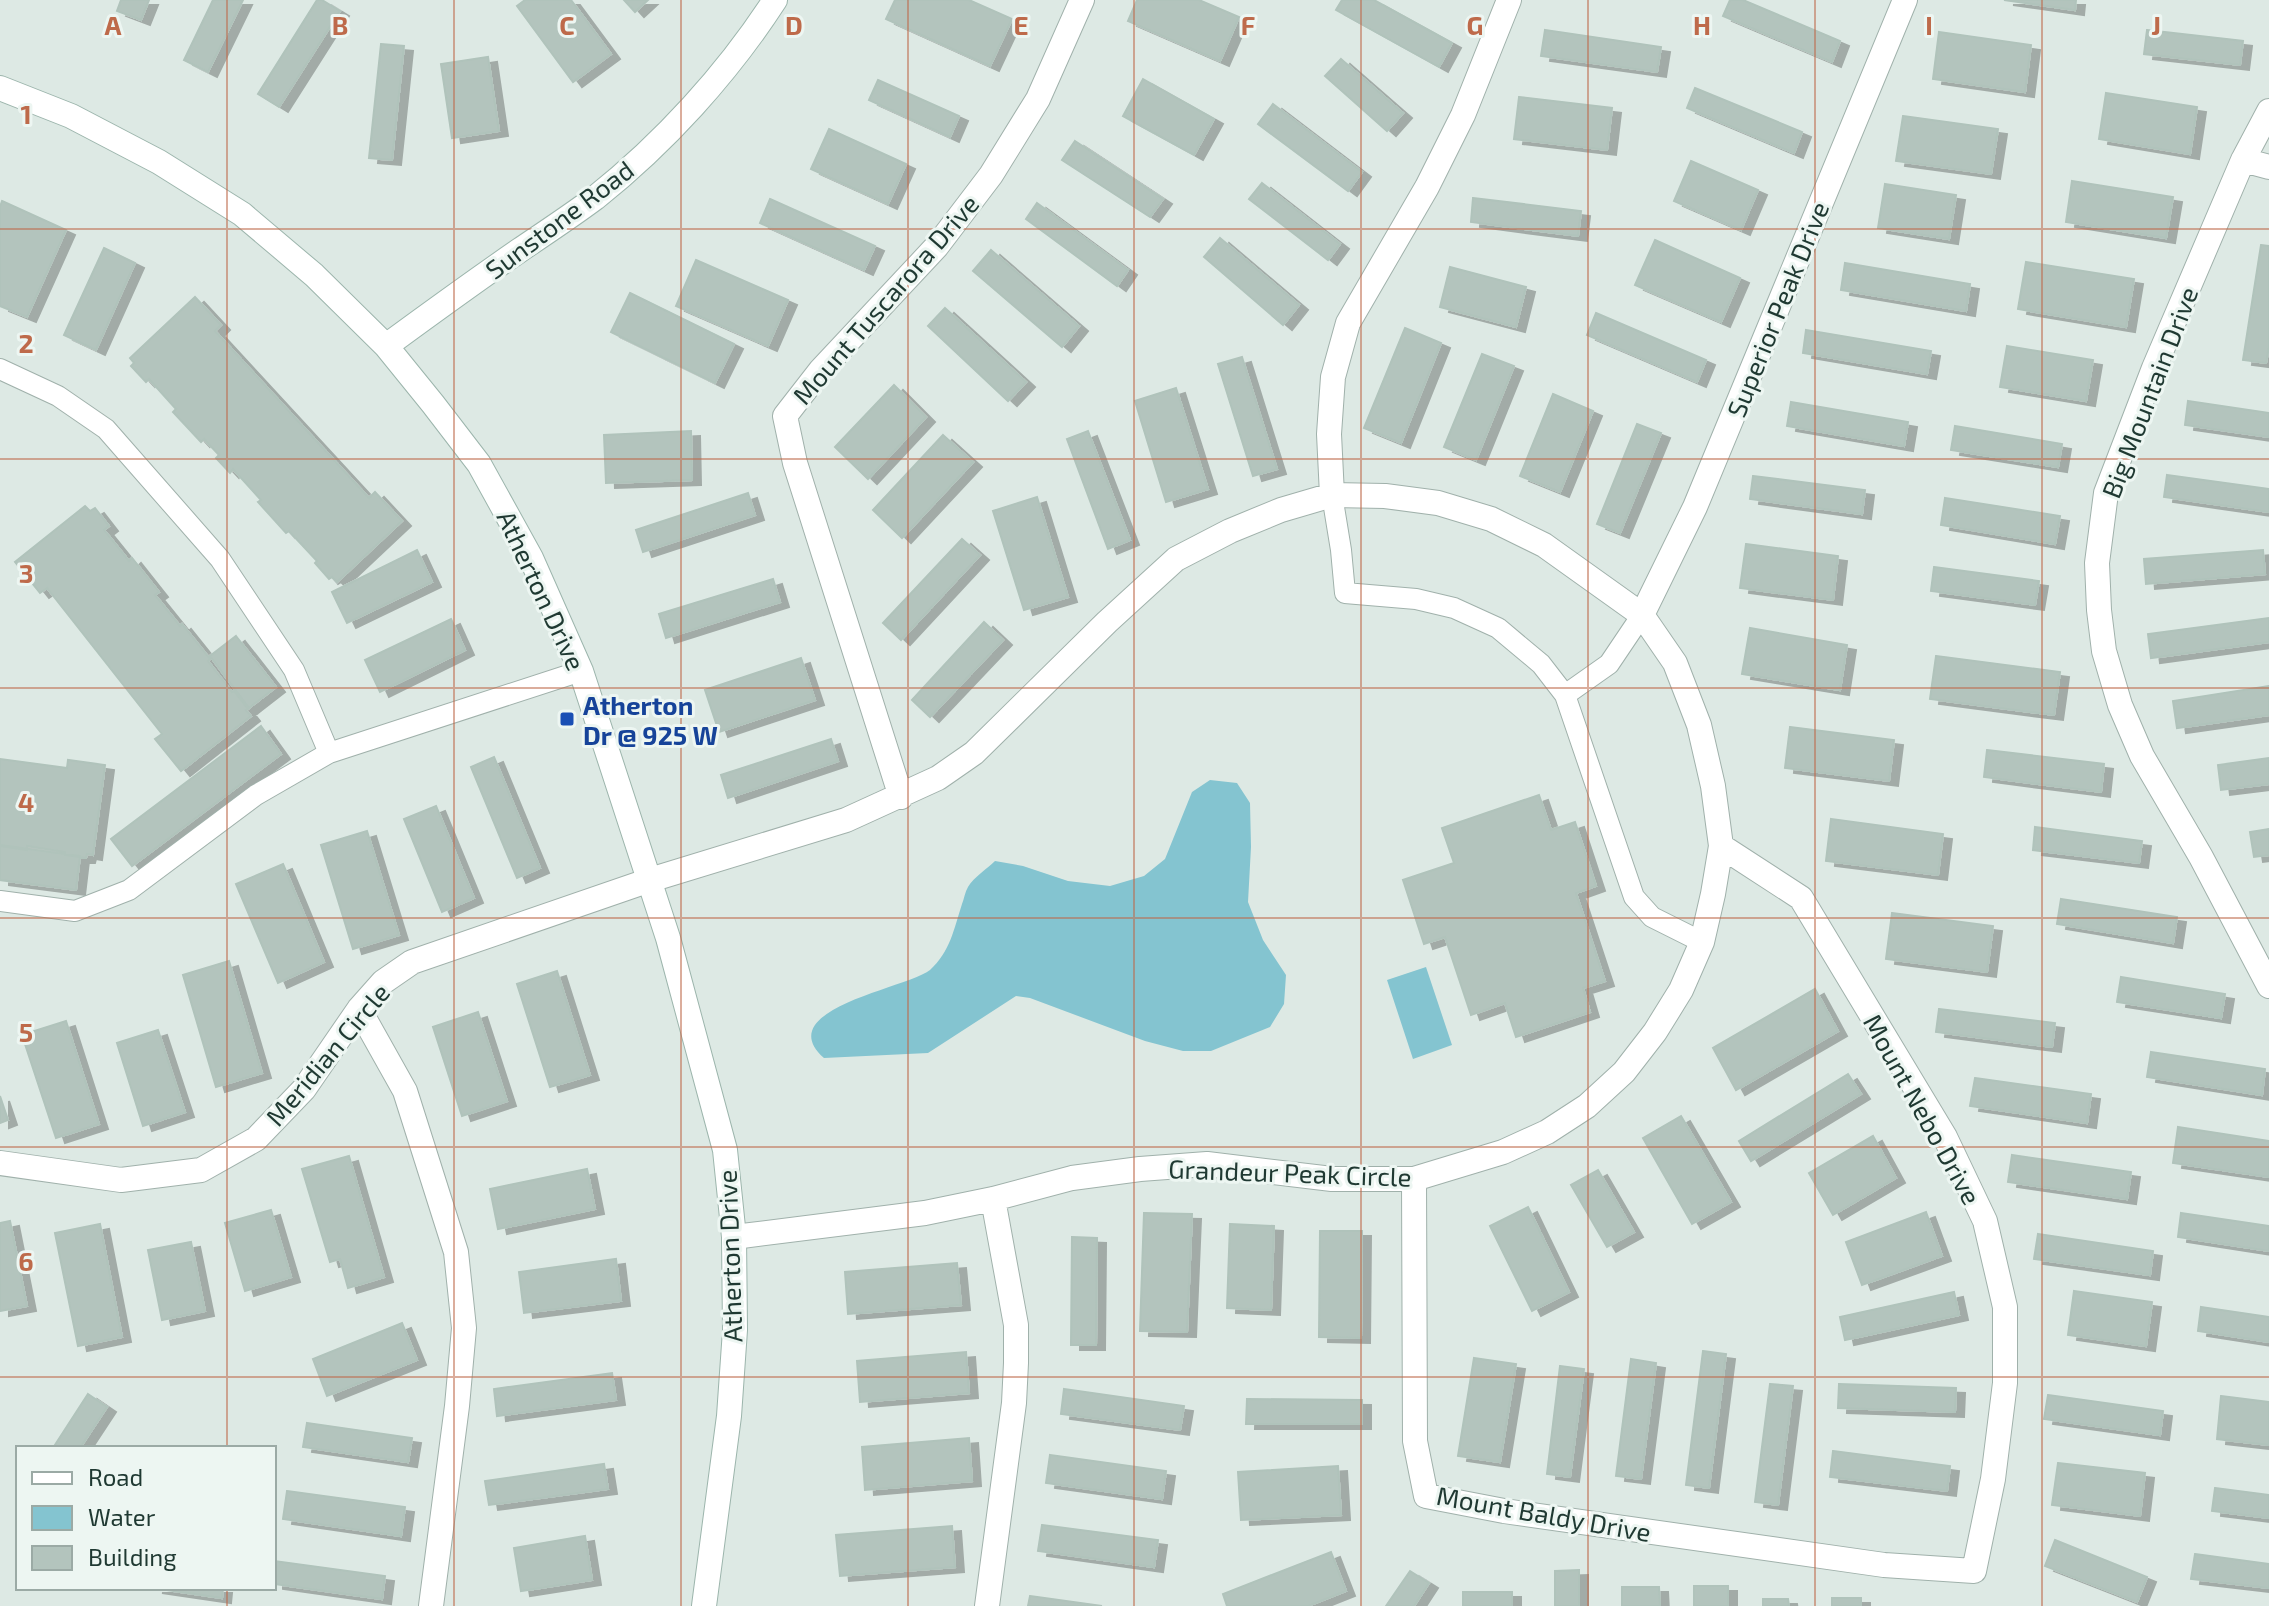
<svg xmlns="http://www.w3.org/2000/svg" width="2269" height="1606" font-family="'Exo 2',sans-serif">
<defs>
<filter id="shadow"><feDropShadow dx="9" dy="5" stdDeviation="0" flood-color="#0004"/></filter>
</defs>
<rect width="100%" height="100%" fill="#dde9e4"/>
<path fill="#84c4d0" d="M1210 780 1237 783 1250 803 1251 847 1248 902 1263 940 1286 975 1284 1004 1270 1027 1211 1051H1183L1145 1041 1030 998 1016 996 928 1053 824 1058C769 1009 908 988 930 970 950 952 954 929 962 904 964 899 965 892 968 887 974 877 987 869 995 861L1023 866 1068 881 1110 886 1144 876 1165 859 1192 792Z
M1426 967 1452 1045 1413 1059 1387 980Z"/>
<path fill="#b3c4bd" stroke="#b0c3bb" stroke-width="2" filter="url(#shadow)" d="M121 0H149L141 20 117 11Z
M213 0H243L208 72 184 60Z
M317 0H322L340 11 279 107 258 94Z
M525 0H571L611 54 573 82 517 6Z
M624 0H648L635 12Z
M895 0H969L1012 19 990 66 886 19Z
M1137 0H1199L1239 17 1220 61 1128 21Z
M1342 0H1374L1452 43 1439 67 1336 10Z
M1730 0H1743L1840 41 1832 62 1723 16Z
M2004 0H2076L2075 10Z
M1545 30 1661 47 1657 72 1541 56Z
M2147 30 2243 41 2240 65 2144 54Z
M1939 32 2031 45 2025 92 1933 79Z
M381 44 404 46 392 160 369 158Z
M488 57 499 131 452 138 441 64Z
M1341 59 1403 113 1387 131 1325 76Z
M1143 79 1214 119 1194 155 1123 116Z
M878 80 959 116 950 137 869 100Z
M1695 88 1802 132 1794 153 1687 108Z
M2106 93 2197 107 2190 154 2099 139Z
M1519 97 1612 108 1607 150 1514 139Z
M1273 104 1362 172 1348 191 1258 124Z
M1903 116 1998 129 1991 174 1896 161Z
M829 129 906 164 888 204 811 169Z
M1075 141 1163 199 1150 217 1062 160Z
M1691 161 1758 190 1741 230 1674 201Z
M2072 181 2173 197 2166 238 2066 222Z
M1262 183 1340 244 1328 260 1249 199Z
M1885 184 1956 195 1949 239 1878 228Z
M1473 198 1581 211 1578 236 1471 222Z
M770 199 875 246 864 270 760 223Z
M2 201 66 230 27 317 0 306V207Z
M1037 203 1128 270 1117 286 1026 219Z
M1220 238 1299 305 1283 325 1204 257Z
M1655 240 1740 278 1721 322 1635 285Z
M2261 245 2269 246V347L2266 363 2243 360Z
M104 248 135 263 96 350 64 335Z
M991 250 1079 326 1062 347 973 271Z
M696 260 788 300 768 346 676 306Z
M2026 262 2134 279 2126 327 2018 309Z
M1845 263 1970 284 1966 311 1841 290Z
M1450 267 1526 287 1516 327 1440 307Z
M630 293 734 344 715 383 611 332Z
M195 297 221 325 215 331 369 498 375 492 402 521 337 582 332 577 329 579 315 563 317 561 289 531 286 533 258 502 261 500 233 469 230 473 216 458 219 455 204 439 201 442 173 412 176 409 149 379 146 382 131 366 134 363 130 358Z
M945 308 1026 382 1008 401 928 326Z
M1596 313 1706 360 1697 382 1587 335Z
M1405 328 1441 343 1401 443 1364 428Z
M1806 330 1931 351 1927 374 1803 353Z
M2007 346 2093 360 2086 401 2000 387Z
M1482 354 1514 366 1476 460 1444 447Z
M1242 357 1277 469 1253 476 1218 364Z
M894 385 926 417 868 479 835 447Z
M1176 388 1208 489 1166 502 1135 401Z
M1553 394 1593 411 1560 492 1520 476Z
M2188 401 2269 413V437L2185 425Z
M1791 402 1908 422 1904 446 1787 426Z
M1637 424 1661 433 1620 533 1597 524Z
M1955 426 2062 444 2058 467 1951 450Z
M691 431 692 480 606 483 604 435Z
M1088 431 1130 540 1108 549 1067 439Z
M943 435 973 462 902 538 873 510Z
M2167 475 2269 489V512L2164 497Z
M1753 476 1865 490 1862 514 1750 499Z
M748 493 755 515 643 552 636 530Z
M1037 497 1068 597 1024 610 993 511Z
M1945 498 2060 516 2055 544 1941 525Z
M85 506 90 511 95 508 109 526 104 530 129 561 132 558 159 592 155 595 180 626 182 624 210 659 208 661 232 692 234 691 248 709 246 710 251 716 181 771 155 739 162 734 47 588 40 593 15 562Z
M962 539 980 555 901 640 883 623Z
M1746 544 1838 556 1833 600 1740 588Z
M417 550 432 582 347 623 332 592Z
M2263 550 2265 574 2146 584 2144 559Z
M1934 567 2039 581 2035 605 1931 591Z
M773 579 780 602 666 638 659 614Z
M2269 618V642L2151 658 2148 634Z
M451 619 465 650 380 692 365 660Z
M984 622 1003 640 930 717 912 700Z
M1750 628 1847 645 1840 690 1742 674Z
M236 636 276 687 249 708 210 656Z
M1936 656 2060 672 2054 715 1930 699Z
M801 658 815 700 719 732 705 690Z
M2269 686V715L2177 728 2173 701Z
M261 726 281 754 132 866 111 839Z
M1790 727 1894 740 1889 781 1785 768Z
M831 739 838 761 728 798 721 775Z
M1987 750 2104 764 2101 792 1984 777Z
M494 757 540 868 517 878 471 767Z
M2269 758V784L2221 790 2218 765Z
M0 759 67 768 68 760 105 765 93 855 87 854 86 858 65 855V852L27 846V850L0 846Z
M1539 795 1551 830 1575 822 1596 886 1576 893 1605 981 1583 988 1590 1012 1516 1037 1505 1003 1471 1015 1445 937 1424 944 1403 880 1454 863 1442 828Z
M436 806 474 898 442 912 404 819Z
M1831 819 1943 834 1938 875 1826 861Z
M2035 827 2142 841 2139 863 2033 850Z
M2269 829V855L2254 857 2250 832Z
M367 831 399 935 353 949 321 845Z
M0 845 80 856 76 890 0 880Z
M283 864 324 962 278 983 236 884Z
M2061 899 2177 917 2173 943 2057 924Z
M1892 913 1993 926 1987 972 1886 959Z
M229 961 262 1073 216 1087 183 975Z
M557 971 590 1075 550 1087 517 984Z
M2121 977 2225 994 2221 1018 2117 1002Z
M1815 989 1838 1031 1736 1090 1713 1048Z
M1939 1009 2055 1023 2052 1047 1936 1032Z
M478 1012 507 1101 462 1116 433 1027Z
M66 1021 99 1124 56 1138 22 1035Z
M158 1030 185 1112 143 1126 117 1043Z
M2151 1052 2265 1069 2262 1095 2147 1077Z
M1848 1074 1861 1094 1751 1161 1739 1141Z
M1975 1078 2091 1094 2087 1123 1970 1106Z
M0 1096 8 1120 0 1123Z
M1681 1116 1731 1202 1692 1224 1643 1138Z
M2178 1127 2269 1141V1177L2173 1163Z
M1873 1136 1896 1178 1833 1215 1809 1173Z
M2012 1155 2131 1172 2127 1199 2008 1182Z
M349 1156 384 1277 348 1288 340 1259 330 1262 302 1169Z
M587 1169 595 1209 498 1229 490 1189Z
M1598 1170 1634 1232 1607 1247 1571 1185Z
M1528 1207 1569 1292 1532 1311 1490 1226Z
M271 1210 291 1277 245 1291 225 1223Z
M1926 1212 1942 1256 1862 1285 1846 1242Z
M1144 1213 1192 1214 1187 1332 1140 1331Z
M2181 1213 2269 1226V1251L2178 1237Z
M10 1221 27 1306 0 1311V1223Z
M100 1224 122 1337 78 1346 55 1233Z
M1230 1224 1274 1226 1271 1310 1227 1308Z
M1320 1231H1362L1361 1338 1319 1337Z
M2038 1234 2153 1251 2150 1275 2034 1259Z
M1072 1237 1097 1238 1096 1345H1071Z
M191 1242 205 1311 162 1320 148 1250Z
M616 1259 621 1301 524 1313 519 1272Z
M957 1263 961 1305 848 1314 845 1272Z
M2074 1291 2152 1302 2146 1346 2068 1335Z
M1954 1292 1959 1315 1845 1340 1840 1317Z
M2201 1307 2269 1317V1342L2198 1331Z
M402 1323 417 1360 327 1396 313 1359Z
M1703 1351 1726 1354 1709 1488 1686 1485Z
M966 1352 969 1393 860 1402 857 1361Z
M1474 1358 1516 1364 1500 1462 1458 1456Z
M1631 1359 1656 1363 1641 1479 1616 1476Z
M1560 1366 1584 1369 1570 1477 1547 1474Z
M612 1373 616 1400 497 1416 494 1389Z
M1770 1384 1793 1386 1778 1505 1755 1502Z
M1839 1384 1956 1388 1955 1412 1838 1408Z
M1064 1389 1184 1406 1180 1430 1061 1414Z
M88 1394 107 1407 80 1448H53Z
M2048 1395 2163 1411 2160 1435 2044 1419Z
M2221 1396 2269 1402V1445L2217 1439Z
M1247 1399 1362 1400V1424H1246Z
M307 1423 412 1438 408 1462 303 1447Z
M969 1438 972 1481 865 1490 862 1447Z
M1833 1451 1950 1466 1947 1491 1830 1477Z
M1050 1455 1166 1471 1162 1499 1046 1483Z
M2058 1463 2145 1473 2140 1516 2052 1505Z
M604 1464 608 1489 489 1505 485 1481Z
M1338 1466 1341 1515 1241 1520 1238 1472Z
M2215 1488 2269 1495V1518L2212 1511Z
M287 1491 405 1507 401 1536 283 1519Z
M1042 1525 1158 1540 1154 1567 1038 1551Z
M952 1526 955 1567 840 1576 836 1535Z
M585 1536 592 1580 521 1591 514 1548Z
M2055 1540 2147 1577 2137 1602 2045 1566Z
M1331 1552 1346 1591 1308 1606H1227L1223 1594Z
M2195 1554 2269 1564V1588L2191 1579Z
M274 1561 385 1576 382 1599 274 1584Z
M1579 1570V1606H1555V1571Z
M1410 1571 1429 1583 1414 1606H1386Z
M1694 1586H1728V1606H1694Z
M1622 1587H1659L1660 1606H1622Z
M153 1588H223L222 1598Z
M1463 1592H1512V1606H1463Z
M1030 1596 1102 1606H1028Z
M1832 1598H1861V1606H1832Z
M1763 1599H1788L1789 1606H1763Z"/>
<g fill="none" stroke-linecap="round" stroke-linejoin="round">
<g stroke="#a0b1ab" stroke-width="22">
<path id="lane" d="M0 369 58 396 106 429 220 559 294 670 329 753
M1332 495 1341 550 1345 593 1416 599 1454 608 1498 628 1541 664 1565 695 1634 897 1652 917 1702 942
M1565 695 1609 664 1642 615
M0 901 75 911 129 890 256 795 329 753 581 671"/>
</g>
<g stroke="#a0b1ab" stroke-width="26">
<path id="street" d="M2269 111 2243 160 2154 368 2106 493 2097 563 2099 610 2104 651 2120 705 2142 756 2201 857 2269 986
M2243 160 2269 167
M1332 495 1329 434 1333 377 1348 323 1427 187 1463 115 1509 0
M1642 615 1695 507 1905 0
M901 797 795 463 785 416 820 371 937 246 991 175 1038 99 1082 0
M359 1009 405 1091 456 1252 464 1328 457 1406 431 1606
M0 1163 121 1180 201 1170 256 1139 304 1089 359 1009 383 982 412 962 650 880 846 820 938 778 974 753 1107 622 1176 559 1230 531 1281 510 1332 495 1385 496 1438 503 1491 519 1544 545 1642 615 1675 663 1699 725 1713 786 1721 846 1713 894 1702 942 1681 990 1655 1032 1624 1072 1587 1106 1547 1132 1503 1152 1414 1179H1332L1207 1164 1140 1169 1072 1178 993 1199 925 1213 734 1237
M1414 1179 1415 1441 1426 1496 1504 1511 1884 1565 1974 1571 1993 1479 2005 1383V1307L1985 1221 1945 1137 1801 898 1721 846
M987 1606 1014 1403 1016 1363V1325L993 1199"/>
</g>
<g stroke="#9cb5ac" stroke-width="26">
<path id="secondary" d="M0 88 71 116 159 162 242 214 314 275 386 346 433 404 479 464 531 558 581 671 668 938 725 1150 734 1237 735 1330 729 1416 704 1606
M386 346C431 313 475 281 520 250 545 233 571 216 595 198 664 143 727 74 775 0"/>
</g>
<use href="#lane" stroke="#fff" stroke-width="20"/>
<use href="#street" stroke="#fff" stroke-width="24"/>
<use href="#secondary" stroke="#fff" stroke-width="24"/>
</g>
<path fill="none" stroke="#be6a4a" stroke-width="2" stroke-opacity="0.55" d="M227 0V1448M454 0V1606M681 0V1606M908 0V1606M1134 0V1606M1361 0V1606M1588 0V1606M1815 0V1606M2042 0V1606M0 229H2269M0 459H2269M0 688H2269M0 918H2269M0 1147H2269M0 1377H2269M227 1588V1606"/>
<rect fill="#1a4fb4" stroke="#edf6f2" stroke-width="3" x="559" y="711" width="16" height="16" rx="4"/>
<g text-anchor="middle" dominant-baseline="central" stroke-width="6" stroke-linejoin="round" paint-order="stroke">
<g font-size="26" fill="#1f3932" stroke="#edf6f2">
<text transform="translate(559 219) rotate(-37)">Sunstone Road</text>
<text transform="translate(885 299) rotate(-49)">Mount Tuscarora Drive</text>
<text transform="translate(1777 309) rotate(-68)">Superior Peak Drive</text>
<text transform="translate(2149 392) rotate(-69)">Big Mountain Drive</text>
<text transform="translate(542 590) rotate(65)">Atherton Drive</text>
<text transform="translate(327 1054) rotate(-50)">Meridian Circle</text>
<text transform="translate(1923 1109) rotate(61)">Mount Nebo Drive</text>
<text transform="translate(1290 1172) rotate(2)">Grandeur Peak Circle</text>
<text transform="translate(729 1256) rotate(-92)">Atherton Drive</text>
<text transform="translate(1544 1513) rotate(10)">Mount Baldy Drive</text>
</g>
<g font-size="26" font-weight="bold" fill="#164399" stroke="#edf6f2" text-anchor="start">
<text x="583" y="704">Atherton<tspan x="583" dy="30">Dr @ 925 W</tspan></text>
</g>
</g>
<g font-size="26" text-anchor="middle" font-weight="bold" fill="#be6a4a" stroke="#edf6f2" stroke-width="6" stroke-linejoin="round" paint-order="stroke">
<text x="113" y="35">A</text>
<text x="340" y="35">B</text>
<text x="567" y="35">C</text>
<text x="794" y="35">D</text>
<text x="1021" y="35">E</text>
<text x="1248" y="35">F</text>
<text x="1475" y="35">G</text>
<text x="1702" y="35">H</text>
<text x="1929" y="35">I</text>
<text x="2156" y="35">J</text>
<text x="26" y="124">1</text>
<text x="26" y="353">2</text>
<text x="26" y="583">3</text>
<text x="26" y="812">4</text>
<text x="26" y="1042">5</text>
<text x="26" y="1271">6</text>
</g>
<rect x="16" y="1446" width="260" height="144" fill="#edf6f2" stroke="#9baaa5" stroke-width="2"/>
<rect x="32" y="1472" width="40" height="12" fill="#ffffff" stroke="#9baaa5" stroke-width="2"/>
<text x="88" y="1486" font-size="24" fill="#1f3932">Road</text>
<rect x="32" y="1506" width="40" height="24" fill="#84c4d0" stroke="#9baaa5" stroke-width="2"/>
<text x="88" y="1526" font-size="24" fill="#1f3932">Water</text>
<rect x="32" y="1546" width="40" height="24" fill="#b3c4bd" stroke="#9baaa5" stroke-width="2"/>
<text x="88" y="1566" font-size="24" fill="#1f3932">Building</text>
</svg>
